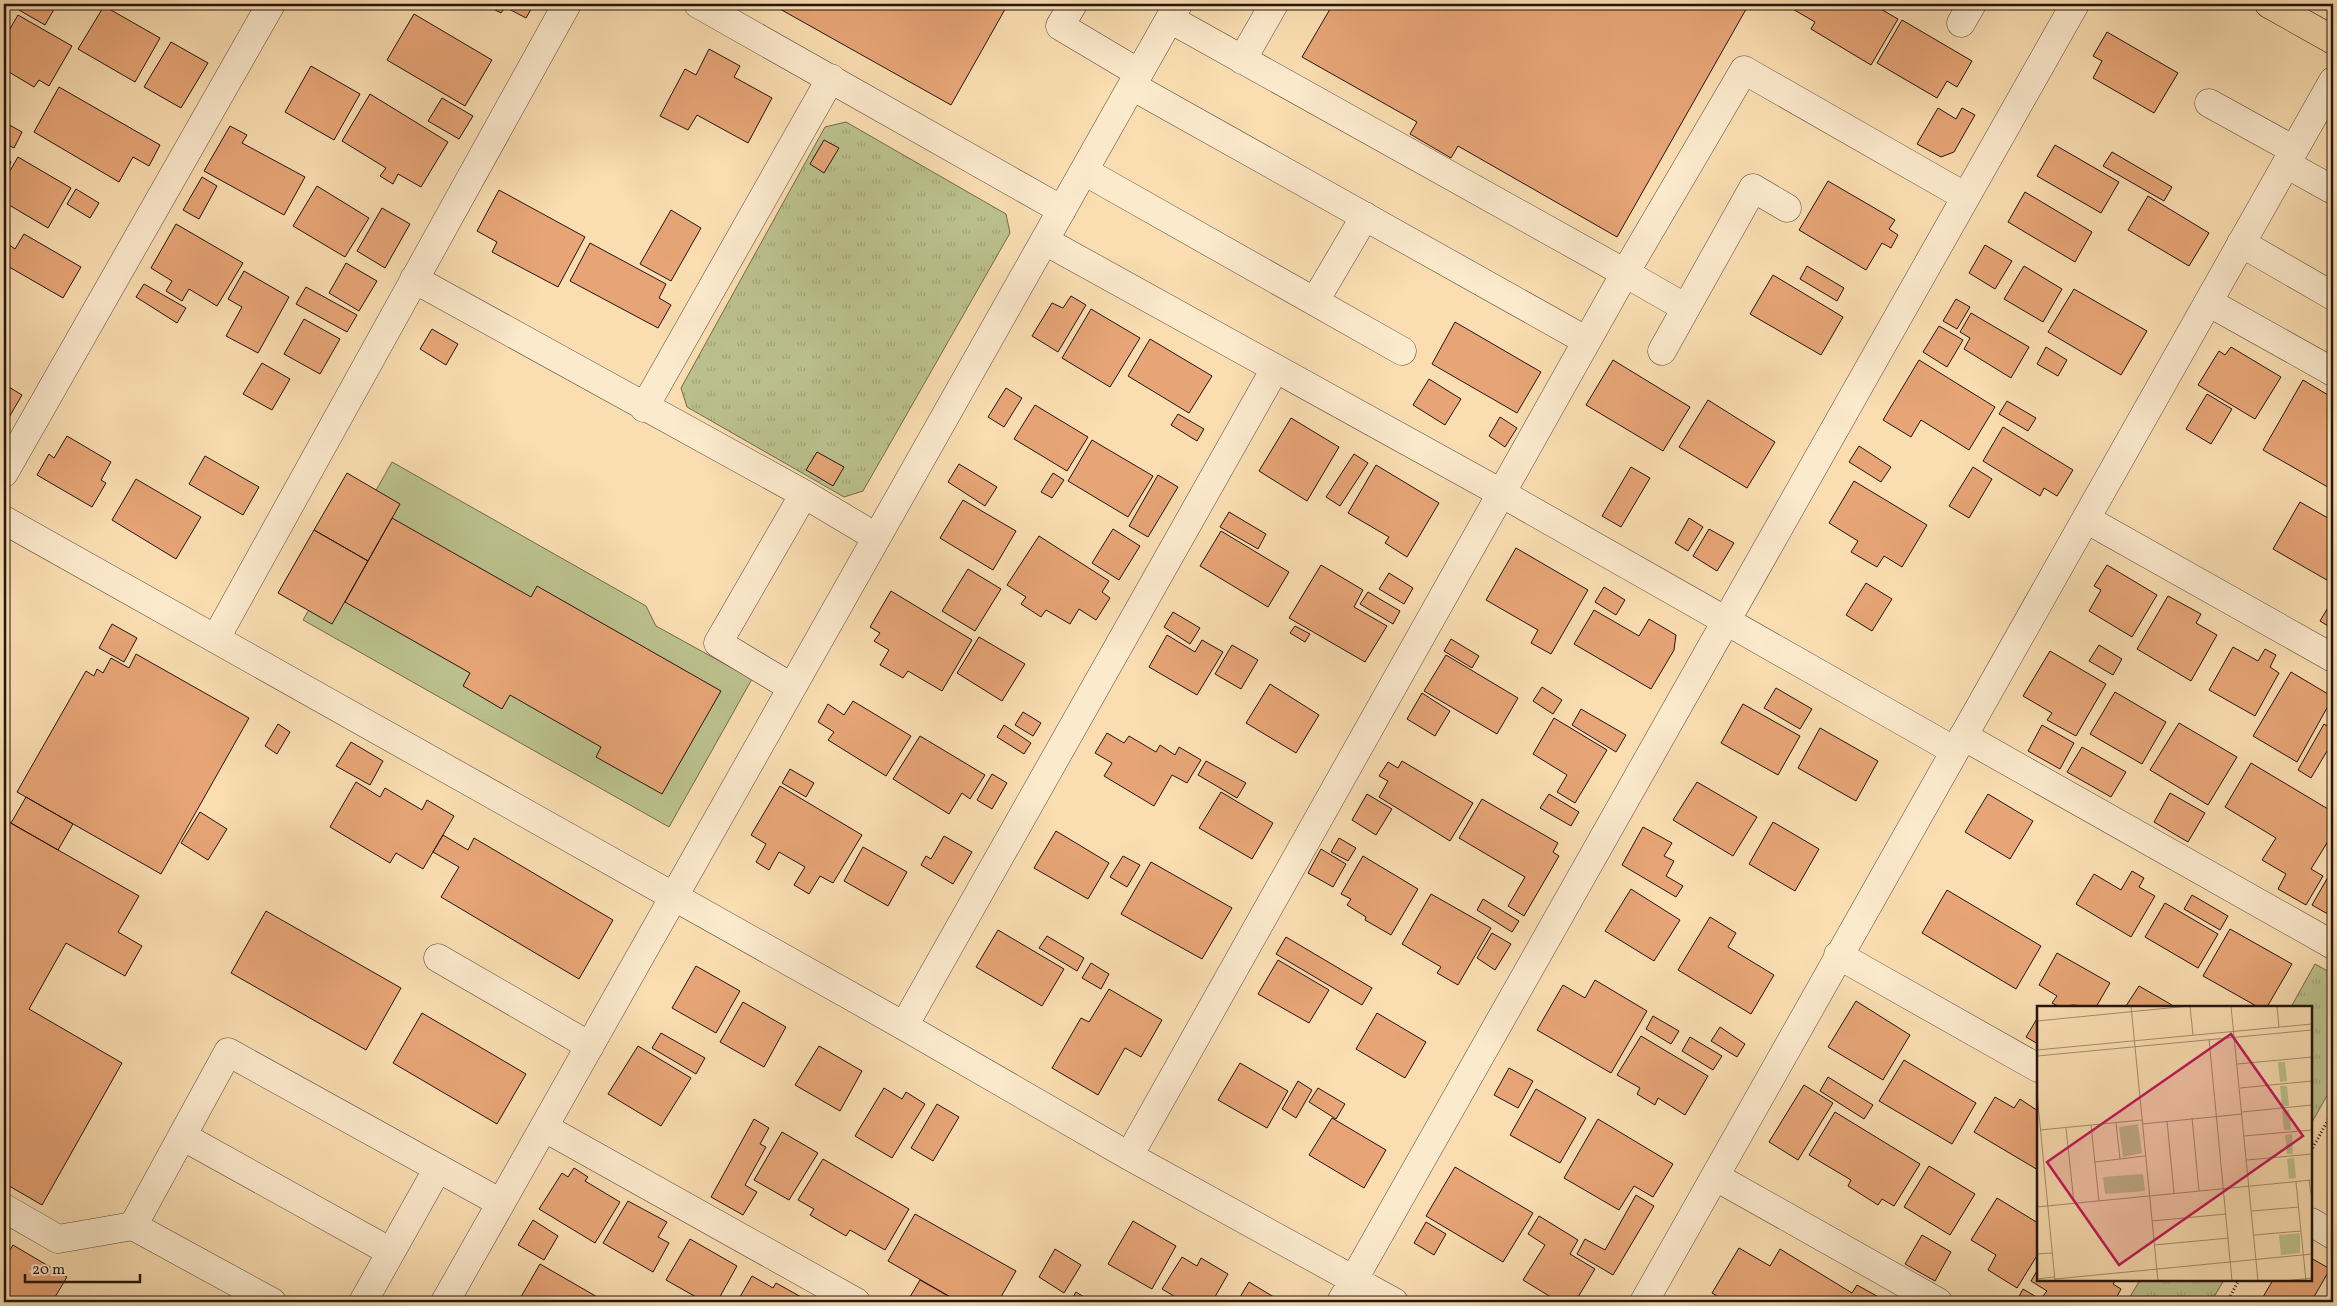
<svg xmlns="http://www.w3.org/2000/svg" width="2337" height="1306" font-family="Vollkorn,serif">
<defs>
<pattern id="grass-tufts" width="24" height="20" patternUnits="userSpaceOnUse" patternTransform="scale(1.25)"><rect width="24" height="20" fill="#bcc28e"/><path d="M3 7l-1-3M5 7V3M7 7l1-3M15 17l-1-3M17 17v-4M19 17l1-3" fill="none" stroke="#a1a679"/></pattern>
</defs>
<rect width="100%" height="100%" fill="#fadeb2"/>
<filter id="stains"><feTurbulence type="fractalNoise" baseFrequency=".004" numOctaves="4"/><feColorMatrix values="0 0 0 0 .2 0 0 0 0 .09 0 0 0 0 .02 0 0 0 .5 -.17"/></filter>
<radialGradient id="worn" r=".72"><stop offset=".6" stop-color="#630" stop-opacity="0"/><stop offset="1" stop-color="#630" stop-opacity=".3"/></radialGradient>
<path fill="url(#grass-tufts)" stroke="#716b4c" d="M846 122 1006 214 1010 233 863 491 844 497 687 407 681 388 825 127Z
M2315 964 2333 974V1085L2311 1124V1007H2291Z
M2140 1280H2224L2211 1302H2127Z"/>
<path fill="#bcc28e" stroke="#716b4c" d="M392 462 646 606 656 626 752 679 669 827 303 620Z"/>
<path fill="#e7a577" stroke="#26140b" d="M23 4H57L45 25 19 10Z
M484 4H534L526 18 505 7 501 13Z
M771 4H1008L951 105Z
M1333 4H1749L1617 237 1458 146 1451 158 1410 134 1417 122 1302 57Z
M1784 4H1872L1898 19 1871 65 1811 29 1815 22Z
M104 6 160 38 135 82 78 49Z
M414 14 492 60 465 106 387 60Z
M18 15 72 46 49 86 39 80 34 87 4 69V39Z
M1902 20 1972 61 1957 87 1947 81 1937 98 1877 63Z
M2107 32 2178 73 2154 113 2093 78 2102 61 2093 56Z
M171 42 208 63 181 108 144 87Z
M709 49 740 66 734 77 772 98 748 143 697 115 688 130 660 116 685 69 696 75Z
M311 66 360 94 334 140 285 112Z
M59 87 160 145 149 166 133 157 119 182 34 132Z
M370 94 448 142 421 187 398 174 393 184 380 176 386 168 342 141Z
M442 98 473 116 459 139 428 121Z
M1938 108 1956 119 1962 108 1975 115 1954 152 1941 157 1917 144Z
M4 122 22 132 14 148 4 143Z
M230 126 247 135 242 143 305 177 284 215 204 171Z
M824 140 839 148 824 173 810 164Z
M2055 145 2119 182 2101 213 2037 176Z
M2112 152 2172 187 2164 201 2103 166Z
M18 157 71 188 48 228 4 202V181Z
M4 158 11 162 4 174Z
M202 177 217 186 199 219 183 210Z
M1828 181 1895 220 1889 229 1898 235 1891 248 1882 243 1866 270 1799 230Z
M317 186 369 218 345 257 293 226Z
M76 189 99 203 90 218 67 204Z
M499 190 585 237 558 287 492 252 497 242 477 231Z
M2025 192 2092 232 2075 262 2008 222Z
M2148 196 2209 233 2189 266 2128 230Z
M382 208 410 224 385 268 357 251Z
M671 210 701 228 671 281 640 264Z
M176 224 243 263 217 306 189 289 182 301 166 291 172 281 151 268Z
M24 234 81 267 63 298 4 264V251L8 244 15 249Z
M590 243 666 284 659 298 671 305 658 328 570 281Z
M1985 245 2012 261 1995 289 1969 273Z
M346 263 377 281 359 311 329 293Z
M1807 266 1844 288 1837 301 1800 279Z
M2024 266 2062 289 2043 322 2004 299Z
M244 271 289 297 258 353 226 336 242 307 228 299Z
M1773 275 1843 317 1821 355 1750 314Z
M144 284 186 308 177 323 136 297Z
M306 287 357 315 347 332 296 304Z
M2074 289 2147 331 2121 375 2048 332Z
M1071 296 1086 305 1058 352 1032 336 1052 303 1063 308Z
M1956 299 1970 307 1957 329 1943 321Z
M1091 309 1140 338 1110 387 1062 358Z
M1971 313 2029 347 2011 378 1964 349 1970 338 1960 332Z
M304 319 340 339 320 374 284 354Z
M1455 322 1541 372 1517 413 1432 364Z
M1939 326 1963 340 1947 367 1923 352Z
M432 329 458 344 446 365 420 349Z
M1150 339 1212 376 1189 413 1128 376Z
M2046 347 2067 360 2058 376 2037 364Z
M2231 347 2281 377 2255 419 2198 385 2219 351 2225 355Z
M1613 360 1690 407 1663 451 1586 405Z
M1919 360 1995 407 1969 450 1921 420 1911 437 1883 420Z
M262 363 290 379 272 410 243 394Z
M1429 379 1461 399 1445 425 1413 405Z
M2303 380 2333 398V490L2263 450Z
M4 384 22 395 4 426Z
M1006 388 1022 398 1004 427 988 417Z
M2207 394 2232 409 2211 444 2186 429Z
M1708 400 1775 442 1747 488 1679 447Z
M2007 401 2036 418 2028 431 1999 414Z
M1035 405 1088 437 1067 471 1014 439Z
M1178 414 1204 429 1197 441 1171 425Z
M1500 417 1517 428 1505 447 1489 436Z
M1291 418 1339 447 1307 501 1259 471Z
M2003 427 2073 470 2057 496 2044 488 2040 496 1983 461Z
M67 436 111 462 101 480 106 483 92 507 37 475 49 454 54 458Z
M1092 440 1153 476 1128 517 1068 481Z
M1859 446 1891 467 1881 482 1849 462Z
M817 452 844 467 833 486 806 470Z
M1354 454 1368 463 1340 506 1326 497Z
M205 456 259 487 243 515 189 484Z
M959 464 997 487 985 506 948 482Z
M1376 465 1439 503 1407 557 1385 543 1389 537 1348 513Z
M1631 467 1650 478 1621 527 1602 516Z
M1973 467 1992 479 1969 518 1949 506Z
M347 473 400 504 368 561 314 530Z
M1053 473 1064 480 1052 498 1041 492Z
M1158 475 1178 487 1148 537 1129 526Z
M136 479 201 517 176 559 112 520Z
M1854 481 1927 525 1902 567 1884 556 1877 567 1851 552 1858 541 1829 523Z
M963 500 1016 531 993 570 940 538Z
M2300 502 2333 521 2332 583 2273 549Z
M1229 512 1266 534 1258 549 1220 527Z
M392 518 531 597 537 586 721 691 662 794 596 757 601 747 510 695 502 709 463 686 470 673 345 602Z
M1689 518 1703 527 1688 551 1675 543Z
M1113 529 1140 546 1119 580 1092 563Z
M1709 529 1734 543 1717 571 1693 556Z
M314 530 368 561 332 624 278 593Z
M1221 531 1289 572 1268 607 1200 566Z
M1039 536 1109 581 1102 592 1110 598 1096 620 1079 609 1070 624 1046 610 1041 617 1021 604 1026 597 1007 585Z
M1516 548 1588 590 1551 654 1531 643 1538 630 1486 600Z
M1321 565 1363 590 1354 607 1387 626 1365 662 1289 618Z
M2107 565 2157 595 2132 637 2089 611 2101 590 2094 586Z
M968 569 1001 589 975 631 942 611Z
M1389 573 1413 588 1404 604 1379 589Z
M1866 583 1892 599 1872 631 1846 615Z
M1604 587 1625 600 1616 615 1595 602Z
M891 591 972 640 942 691 908 671 903 678 880 665 889 650 874 641 880 633 870 627Z
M1368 592 1400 611 1393 624 1360 604Z
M2168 596 2201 614 2196 623 2217 635 2191 681 2137 649Z
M2333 599V629L2320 621Z
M1594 610 1639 636 1649 619 1676 635 1674 650 1651 689 1574 644Z
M1173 612 1200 628 1190 644 1164 627Z
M112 624 137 638 124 662 99 648Z
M1295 626 1310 634 1305 642 1290 633Z
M1167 635 1195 652 1202 640 1223 652 1197 695 1149 667Z
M979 637 1025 664 1002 701 957 673Z
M1451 639 1479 656 1472 668 1444 651Z
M1232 645 1258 660 1241 689 1215 674Z
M2099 645 2122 659 2113 675 2089 661Z
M2233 647 2258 661 2265 649 2276 655 2270 667 2279 673 2255 716 2209 690Z
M2050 651 2106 684 2076 736 2047 720 2052 713 2023 696Z
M136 654 249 718 161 874 17 792 86 671 94 676 97 669 103 673 111 658 129 668Z
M1446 655 1518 698 1497 734 1424 691Z
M2291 672 2333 697 2297 762 2253 736Z
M1270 684 1319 715 1296 753 1246 723Z
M1542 687 1562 700 1553 714 1533 701Z
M1776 688 1812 709 1800 729 1764 708Z
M2115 692 2166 722 2142 764 2090 734Z
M1422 693 1450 711 1435 736 1407 719Z
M853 701 911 736 886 776 828 740 834 732 818 722 828 704 844 715Z
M1743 704 1800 736 1778 775 1721 743Z
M1581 709 1626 735 1616 752 1572 725Z
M1023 712 1041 723 1033 736 1015 725Z
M1554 718 1607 750 1575 803 1557 792 1567 775 1533 754Z
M2179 723 2237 757 2208 805 2150 770Z
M278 724 290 732 277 754 265 746Z
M2324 724 2333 730V741L2311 778 2298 770Z
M1004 725 1031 743 1024 754 997 737Z
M2042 725 2074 743 2060 769 2028 751Z
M1820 728 1878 761 1856 801 1798 768Z
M1107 733 1124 743 1129 736 1156 752 1160 745 1175 755 1179 747 1201 760 1187 783 1172 775 1154 806 1104 776 1112 763 1095 753Z
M920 736 985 775 970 799 962 793 949 814 893 779Z
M351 742 383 761 370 785 336 766Z
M2082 747 2126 772 2111 797 2067 772Z
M1206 761 1246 783 1237 798 1198 775Z
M1402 761 1473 803 1450 841 1379 797 1388 781 1379 776 1388 762 1398 768Z
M2251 763 2333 812V833L2311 869 2323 876 2306 905 2278 889 2286 874 2262 860 2276 838 2225 807Z
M790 769 814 783 806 797 782 783Z
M992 774 1007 783 992 809 977 800Z
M356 782 380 797 385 788 422 810 427 800 454 816 423 869 396 853 390 863 330 827Z
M1697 782 1757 817 1733 856 1673 820Z
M780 786 862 835 833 883 820 876 809 894 794 885 805 867 779 852 769 870 756 862 766 844 751 835Z
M1221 792 1273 823 1252 859 1199 828Z
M2170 793 2205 813 2188 842 2154 822Z
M1367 794 1392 809 1376 835 1352 820Z
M1549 794 1579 812 1571 826 1540 808Z
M1988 794 2033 821 2010 859 1965 832Z
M26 797 73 824 58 850 11 823Z
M1482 799 1558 843 1553 852 1559 856 1524 916 1508 906 1525 877 1459 838Z
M200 812 227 829 208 860 181 843Z
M7 821 139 896 118 932 142 946 125 976 66 943 29 1009 122 1063 42 1205 4 1183V828Z
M1773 822 1819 849 1795 891 1749 864Z
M1643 827 1672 843 1664 856 1674 861 1666 876 1683 886 1676 897 1622 865Z
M1056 831 1109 863 1088 899 1034 868Z
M443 835 468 850 474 838 613 920 579 979 441 897 459 867 433 852Z
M944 836 972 852 953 884 921 865 926 856 931 859Z
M1339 838 1356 848 1348 861 1331 852Z
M863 847 907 872 888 906 844 881Z
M1321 849 1346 864 1333 887 1308 873Z
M1123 856 1140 865 1127 887 1110 877Z
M1363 856 1418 889 1391 935 1365 920 1366 917 1347 905 1351 899 1341 894Z
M1151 862 1232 908 1202 959 1121 914Z
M2132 871 2144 878 2139 887 2155 896 2131 937 2076 904 2094 874 2121 890Z
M2328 877 2333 881V917L2312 905Z
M1631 889 1680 920 1654 961 1605 931Z
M1947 890 2041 946 2016 989 1922 933Z
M1431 894 1491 928 1458 985 1437 973 1441 967 1402 944Z
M2192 895 2228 916 2220 930 2184 909Z
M1483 899 1519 921 1512 932 1477 910Z
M2165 903 2218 934 2198 968 2145 937Z
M266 911 401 988 366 1050 231 973Z
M1710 917 1736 933 1728 947 1774 975 1751 1014 1678 970Z
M2230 929 2292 964 2267 1007H2258L2203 976Z
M998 930 1064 969 1042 1006 976 967Z
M1492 933 1511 944 1495 970 1477 958Z
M1047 936 1084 958 1077 971 1039 948Z
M1286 937 1372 988 1362 1005 1276 954Z
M2057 953 2110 983 2096 1007 2073 1005 2060 1007 2052 1003 2057 996 2039 985Z
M1278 960 1329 990 1309 1023 1258 994Z
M1091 963 1109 974 1101 989 1082 978Z
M696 966 740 991 716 1033 672 1008Z
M1595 980 1647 1011 1611 1073 1537 1030 1563 985 1585 998Z
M2139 986 2172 1005 2171 1007 2126 1006Z
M1109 989 1162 1020 1141 1057 1125 1048 1098 1095 1052 1068 1081 1018 1089 1022Z
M1856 1001 1910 1035 1883 1080 1828 1047Z
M743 1002 786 1027 764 1067 720 1042Z
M422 1013 526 1074 497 1124 393 1063Z
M1377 1013 1426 1042 1405 1078 1356 1049Z
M1653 1016 1679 1031 1671 1044 1646 1029Z
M2038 1017V1044L2026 1037Z
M1720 1027 1745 1044 1737 1057 1711 1041Z
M661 1033 705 1058 696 1074 652 1048Z
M1641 1036 1708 1076 1685 1115 1658 1098 1655 1105 1637 1094 1640 1088 1617 1075Z
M1690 1037 1722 1056 1713 1070 1682 1051Z
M638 1046 691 1078 661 1126 608 1094Z
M819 1046 862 1071 840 1111 795 1085Z
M1904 1060 1976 1103 1952 1144 1879 1101Z
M1240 1063 1288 1091 1267 1128 1218 1100Z
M1509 1068 1533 1081 1518 1108 1494 1095Z
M1828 1077 1873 1105 1864 1119 1820 1091Z
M1298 1081 1312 1090 1296 1118 1282 1109Z
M1804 1085 1833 1103 1798 1160 1769 1142Z
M884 1088 902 1099 906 1092 925 1104 892 1158 855 1136Z
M1318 1088 1345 1104 1336 1119 1309 1102Z
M1536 1089 1586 1118 1560 1163 1510 1135Z
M1995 1097 2014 1108 2020 1099 2038 1111V1170L1974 1132Z
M937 1104 959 1117 933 1161 911 1148Z
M1835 1112 1920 1164 1894 1206 1882 1199 1878 1205 1848 1186 1851 1180 1809 1155Z
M1332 1118 1386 1150 1364 1188 1309 1155Z
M754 1119 769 1128 760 1144 766 1147 745 1185 757 1192 743 1215 711 1197Z
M1598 1119 1673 1164 1653 1197 1634 1186 1619 1210 1564 1178Z
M782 1132 818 1153 789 1200 754 1180Z
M823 1159 909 1209 885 1250 850 1230 846 1236 810 1215 814 1209 798 1200Z
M1929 1166 1975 1194 1950 1235 1904 1207Z
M1455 1167 1533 1213 1503 1262 1426 1216Z
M574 1168 588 1177 585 1181 620 1202 595 1243 539 1209 562 1173 568 1177Z
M1636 1195 1654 1206 1613 1275 1577 1254 1585 1239 1605 1250Z
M1997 1198 2038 1223V1254L2017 1288 1988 1270 1996 1255 1971 1240Z
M628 1201 667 1222 658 1237 669 1243 653 1272 603 1243Z
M915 1214 1016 1271 998 1302H959L888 1261Z
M1539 1216 1578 1240 1570 1254 1595 1269 1575 1302H1559L1523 1280 1545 1245 1528 1234Z
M533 1220 558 1236 544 1260 518 1245Z
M1133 1221 1176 1246 1152 1289 1108 1264Z
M1426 1222 1446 1234 1434 1255 1414 1243Z
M1922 1235 1951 1252 1935 1281 1905 1264Z
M690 1239 737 1266 717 1302H705L666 1280Z
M13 1245 67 1277 52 1302H14L4 1296V1260Z
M1739 1248 1770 1266 1780 1249 1852 1293 1857 1285 1882 1299 1880 1302H1727L1712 1293Z
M1055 1249 1081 1265 1064 1293 1039 1277Z
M1182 1257 1197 1266 1201 1258 1228 1274 1212 1302H1184L1162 1289Z
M2311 1258 2330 1269 2311 1302H2260L2273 1280H2311Z
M540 1264 606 1302H518Z
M2038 1269V1280H2116L2113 1284 2121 1289 2114 1302H2054L2043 1296 2047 1291 2031 1281Z
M752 1276 773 1288 776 1283 803 1298 801 1302H737Z
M920 1280 957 1301V1302H907Z
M1249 1282 1282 1302H1237Z
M2023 1289 2038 1298 2035 1302H2016Z
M1076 1292 1092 1302H1070Z"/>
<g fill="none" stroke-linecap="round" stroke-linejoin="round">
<g stroke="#5b4635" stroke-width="29">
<path id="minor" d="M698 4 1062 210
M1073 4 1060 26 1139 73
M1961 23 1972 4
M1242 60 1274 4
M1132 86 1587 341
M2209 103 2294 150
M2286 164 2333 190
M1084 171 1402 351
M1045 241 1501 493 1955 751
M2241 243 2333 296
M414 279 804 494 876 537
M1315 301 1365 216
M2208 302 2333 372
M1686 308 1625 273 1744 70 1966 197
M1662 351 1753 188 1787 208
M644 408 831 78
M4 473 271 4
M2086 519 2333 658
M4 520 904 1026 1129 1156 1394 1302
M216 638 567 4
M791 687 718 643 804 494
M1963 736 2333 945
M1838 955 2038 1068
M438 958 590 1046
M904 1026 1275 369
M545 1128 856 1302
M182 1136 391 1252
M1129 1156 1625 273 1170 19
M1716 1177 1938 1302
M4 1208 58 1239 133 1226
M2311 1222 2333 1235
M272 1302 133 1226 228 1052 501 1203
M363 1302 438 1168
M445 1302 1178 4
M1341 1302 2075 4
M1644 1302 2333 81"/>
</g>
<g stroke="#26140b" stroke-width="29">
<path id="highway" d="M2269 4 2333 40"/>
</g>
<path stroke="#26140b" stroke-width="3" stroke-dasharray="1 2.5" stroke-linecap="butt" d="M2311 1151 2333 1111
M2227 1302 2239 1280"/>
<use href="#minor" stroke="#fceacd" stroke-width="28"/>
<use href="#highway" stroke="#fadeb2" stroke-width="28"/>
</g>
<g transform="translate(2037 1006)">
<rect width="275" height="275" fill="#fadeb2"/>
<path d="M241 56H248L250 75 243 76ZM243 80H250L252 100H245ZM252 104 254 124H247L245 105ZM101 118 105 147 86 151 82 121ZM255 128 256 148H250L248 129ZM257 152 259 172 252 173 250 153ZM263 227V247L244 249 242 229Z" fill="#bcc28e"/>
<path d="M106 168 108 185 68 188 66 171Z" fill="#bcc28e"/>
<path fill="none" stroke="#a58d6f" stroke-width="1" d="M94 0 121 275M153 0 156 29M194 0 221 275M240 0 242 21M0 15 152 0M172 33 195 275M0 44 275 18M0 50 275 24M200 58 275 51M203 82 275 75M0 87 18 275M205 106 275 99M155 112 162 185M130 115 137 187M79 117 83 153M105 118 205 108M54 119 62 195M29 122 37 197M3 124 105 114M207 130 275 124M210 154 275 148M58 156 108 150M272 174 275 194M259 176 269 275M0 201 275 174M215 205 262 201M115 215 189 208M217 229 264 225M117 239 192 232M0 248 15 247M0 273 17 271M18 273 275 248M247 275 275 272"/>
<path fill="#c2185b" fill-opacity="0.15" stroke="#c2185b" stroke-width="2.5" d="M194 28 266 130 82 259 10 156Z"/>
<rect width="275" height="275" fill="none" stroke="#26140b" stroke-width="2.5"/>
</g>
<rect width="2337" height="1306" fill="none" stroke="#fadeb2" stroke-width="20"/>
<rect x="5" y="5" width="2327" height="1296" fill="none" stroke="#26140b" stroke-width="2.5"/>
<rect x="10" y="10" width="2317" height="1286" fill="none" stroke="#26140b"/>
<path d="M25 1274v8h115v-8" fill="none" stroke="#26140b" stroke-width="2.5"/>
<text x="32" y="1274" font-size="15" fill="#26140b" stroke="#fceacd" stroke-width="4" paint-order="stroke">20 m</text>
<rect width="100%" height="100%" filter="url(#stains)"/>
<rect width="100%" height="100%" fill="url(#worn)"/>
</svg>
